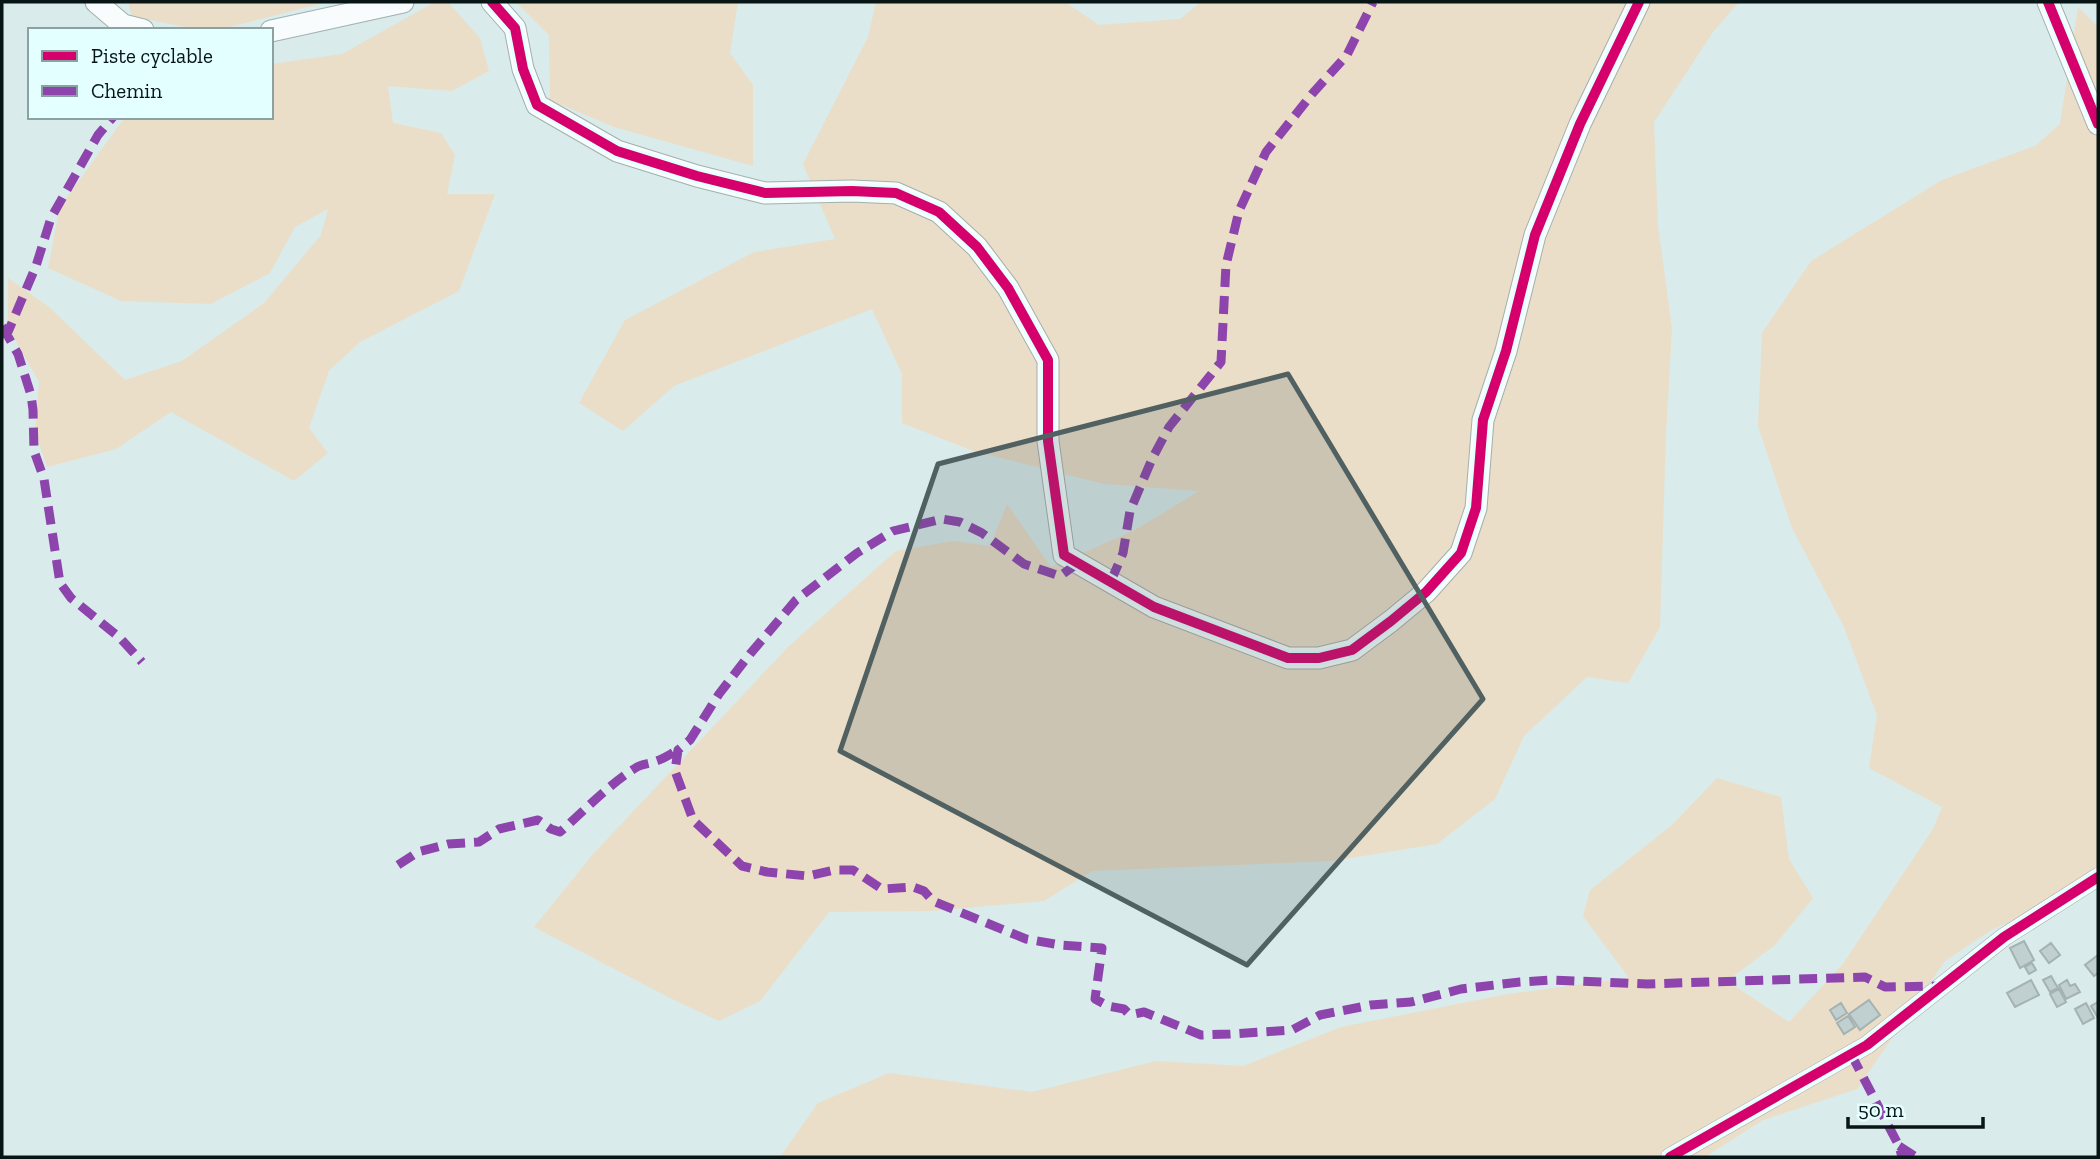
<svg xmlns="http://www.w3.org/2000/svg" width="2100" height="1159" font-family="'Zilla Slab',serif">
<rect width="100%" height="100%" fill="#d9ebeb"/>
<path fill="#ebdec8" d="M128 2H327L218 30H199L132 16Z
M435 2H448L480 38 489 71 452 91 388 86 393 123 441 133 455 155 447 194H495L459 291 360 342 329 371 309 428 328 453 294 481 171 412 116 449 47 467 35 432 39 382 8 327V278L49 307 125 380 182 361 264 303 321 235 328 209 295 227 270 273 211 304 121 301 48 268 60 207 125 117H271V64L342 54Z
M516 2H738L730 53 753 85V166L614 127 550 100 549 35Z
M876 2H1065L1099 25 1180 19 1201 2H1739L1713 32 1654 122 1658 225 1672 329 1666 434 1660 627 1628 683 1587 677 1524 736 1495 799 1437 844 1332 861 1092 871 1044 901 931 911 829 912 760 1001 719 1021 670 998 534 927 594 853 788 647 896 551 953 541 990 546 1007 504 1051 567 1135 530 1199 491 1104 484 973 451 902 423V374L872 309 674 386 623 431 579 403 625 320 754 252 835 239 803 164 868 37Z
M2078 7 2098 27V871L2061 900 1993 929 1945 961 1857 1089 1763 1120 1705 1157H780L818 1103 889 1073 1032 1092 1156 1061 1243 1066 1341 1027 1508 994 1629 978 1583 916 1590 890 1672 825 1717 778 1781 797 1789 859 1813 898 1775 945 1727 981 1789 1022 1842 965 1933 829 1942 807 1869 768 1877 715 1844 627 1792 528 1758 426 1762 333 1811 261 1942 180 2035 146 2060 124Z"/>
<path fill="#c0cfcf" stroke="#a4b2b2" stroke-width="2" d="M2024 941 2034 960 2020 968 2010 948Z
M2051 943 2060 955 2049 963 2040 951Z
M2098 955V973L2094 976 2085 965Z
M2032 963 2036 970 2029 974 2025 967Z
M2051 976 2058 988 2050 992 2043 980Z
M2031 980 2039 995 2015 1007 2007 993Z
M2067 980 2070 986 2075 984 2080 992 2066 999 2059 985Z
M2059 989 2066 1002 2057 1007 2050 994Z
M1869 1000 1880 1015 1860 1030 1849 1014Z
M2098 1002V1018L2091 1006Z
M1841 1003 1847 1013 1836 1020 1830 1010Z
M2086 1003 2094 1018 2083 1024 2075 1009Z
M1848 1016 1855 1027 1844 1034 1837 1023Z"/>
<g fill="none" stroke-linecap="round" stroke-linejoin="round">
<g stroke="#a1b0b0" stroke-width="19">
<path id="minor" d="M1670 1157 1867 1045 2004 937 2098 877"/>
</g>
<g stroke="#a1b0b0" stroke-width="23">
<path id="tertiary" d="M96 2 123 25 143 30
M492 2 515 28 523 69 537 105 617 151 697 176 765 193 852 191 896 193 939 212 977 247 1008 288 1048 360V441L1064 555 1154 607 1288 658H1319L1352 650 1391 621 1426 592 1461 553 1476 508 1483 420 1506 351 1535 235 1580 124 1639 2
M2048 2 2098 124
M271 31 403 2"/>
</g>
<use href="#minor" stroke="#f9fcfc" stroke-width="18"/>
<use href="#tertiary" stroke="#f9fcfc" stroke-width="21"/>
<path stroke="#8e44ad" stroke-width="9" stroke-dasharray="18 9" stroke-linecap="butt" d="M2 326 18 354 31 395 33 410 34 451 44 479 60 583 71 598 120 638 142 662
M5 339 36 266 51 218 98 135 113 117
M1078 563 1060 576 1024 564 982 533 960 522 942 519 893 531 857 553 796 600 750 654 719 694 690 740 678 750 675 771 693 820 742 866 767 872 808 876 834 870H853L882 889 913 887 924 891 933 901 1026 939 1060 945 1102 948 1095 999 1108 1006 1124 1009 1128 1013 1134 1014 1144 1012 1201 1035 1230 1034 1292 1030 1320 1015 1371 1005 1411 1002 1461 989 1520 982 1552 980 1647 984 1865 977 1885 987 1940 986
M1111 581 1123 553 1130 511 1152 459 1169 427 1221 362 1226 265 1239 211 1266 152 1312 94 1347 55 1373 2
M398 865 418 852 448 844 479 842 499 829 538 820 551 829 560 832C585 810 608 785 637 767 642 764 648 764 653 762 662 760 670 754 678 750
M1851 1054 1899 1146 1902 1157
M1899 1146 1916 1157"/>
<g stroke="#e4ffff" stroke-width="15">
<path id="cycleway" d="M492 2 515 28 523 69 537 105 617 151 697 176 765 193 852 191 896 193 939 212 977 247 1008 288 1048 360V441L1064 555 1154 607 1288 658H1319L1352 650 1391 621 1426 592 1461 553 1476 508 1483 420 1506 351 1535 235 1580 124 1639 2
M2048 2 2098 124
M1670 1157 1867 1045 2004 937 2098 877"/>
</g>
<use href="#cycleway" stroke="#d6006c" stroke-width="10"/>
</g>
<path fill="#516060" fill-opacity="0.2" stroke="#516060" stroke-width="5" stroke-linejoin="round" d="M1288 374 1483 699 1247 965 840 751 938 464Z"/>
<rect width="2100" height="1159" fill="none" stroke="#081515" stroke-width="7"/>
<rect x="28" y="28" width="245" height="91" fill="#e4ffff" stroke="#8ca1a1" stroke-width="2"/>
<rect x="42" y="51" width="35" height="10" fill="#d6006c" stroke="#8ca1a1" stroke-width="2"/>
<text x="91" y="63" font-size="21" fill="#081515">Piste cyclable</text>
<rect x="42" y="86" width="35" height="10" fill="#8e44ad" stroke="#8ca1a1" stroke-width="2"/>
<text x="91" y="98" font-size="21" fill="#081515">Chemin</text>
<path d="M1848 1117v10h135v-10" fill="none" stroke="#081515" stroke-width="3.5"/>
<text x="1858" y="1117" font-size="21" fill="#081515" stroke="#e4ffff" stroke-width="5" paint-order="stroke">50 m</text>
</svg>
